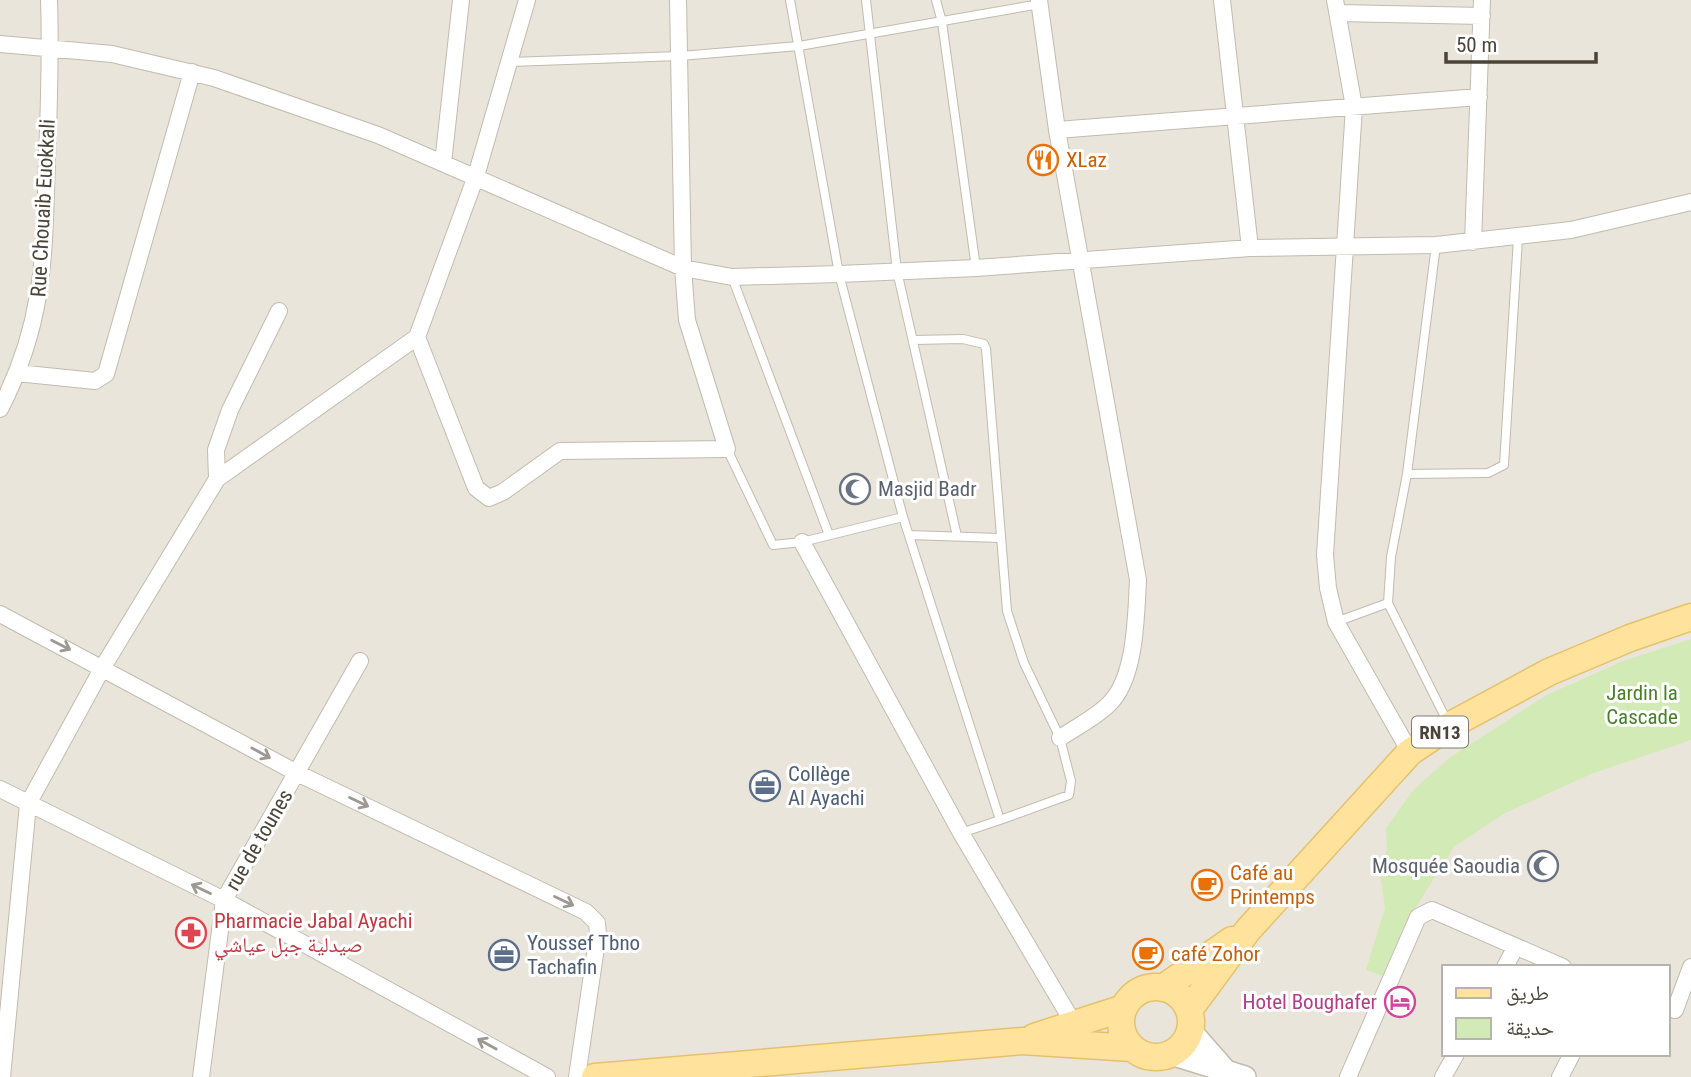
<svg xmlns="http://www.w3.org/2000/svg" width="1691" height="1077" font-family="'Roboto Condensed','Noto Naskh Arabic',sans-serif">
<rect width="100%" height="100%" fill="#f6f3ec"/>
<path fill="#eae5da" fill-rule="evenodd" d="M0 0H1691V1077H0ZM1444 967H1668V1054H1444Z"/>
<path fill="#d2eab5" d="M1691 639V740L1591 774 1505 813 1454 847 1404 926 1382 976 1366 970 1385 908 1380 873 1387 849 1386 828 1414 789 1452 756 1547 695 1623 661Z"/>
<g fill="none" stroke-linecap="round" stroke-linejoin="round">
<g stroke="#c2bbae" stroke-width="10">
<path id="service" d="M790 0 839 274 903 517 1000 820 961 833
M866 0 897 271 957 536
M936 0 942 22 976 268
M510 62 680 56 799 46 1040 4
M1436 245 1407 474 1391 557 1388 603 1448 723
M732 277 829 535
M914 340 963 339 984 344 986 349 1007 611 1024 663 1060 738 1071 781 1069 795 1000 820
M727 449 773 545 802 542 903 517
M1407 474 1488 473 1504 465 1518 238
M909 535 999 538
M1336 622 1388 603"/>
</g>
<g stroke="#c2bbae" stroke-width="18">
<path id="minor" d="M1039 0 1057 130 1138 580C1136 616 1136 678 1109 704 1095 718 1076 727 1060 738
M1222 0 1250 248
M1335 0 1354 107 1325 555 1328 588 1336 622 1410 752
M1338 13 1482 16
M0 44 112 54 214 78 378 135 683 268 732 277 839 274 976 268 1250 248 1436 245 1571 230 1691 202
M1057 130 1479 97
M443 163 461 0
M1473 242 1482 0
M417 337 476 488 489 498 503 492 560 451 727 449 687 320 683 268 678 0
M17 373 95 381 106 374 192 72
M0 409C45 322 44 255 47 160 49 107 51 54 49 0
M217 479 216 450 230 410 279 311
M802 542 961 833 1074 1024
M0 614 297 773 586 912 597 923 598 934 577 1077
M0 789 224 900 547 1077
M1505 967 1515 948
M1675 1010 1691 967
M2 1077 28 804 103 667 217 479 417 337 476 176 527 0
M201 1077 224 900 360 661
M1348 1077 1418 917 1432 910 1563 967
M1443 1077 1456 1054
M1560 1077 1572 1054"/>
</g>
<g stroke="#c2bbae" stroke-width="24">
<path id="tertiary" d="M1190 1030 1226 1071
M1171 1054 1245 1077"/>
</g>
<g stroke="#e6c16a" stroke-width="29">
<path id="primary" d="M1121 1022a35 35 0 1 1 70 0a35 35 0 1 1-70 0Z
M1163 988 1232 940
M1189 1010 1248 930 1410 752 1449 726 1549 672 1630 638 1691 617
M1034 1037 1124 1008
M595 1077 1022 1041 1132 1048"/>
</g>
<use href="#service" stroke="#fff" stroke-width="8"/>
<use href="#minor" stroke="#fff" stroke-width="16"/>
<use href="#tertiary" stroke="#fff" stroke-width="21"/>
<use href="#primary" stroke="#ffe39c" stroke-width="26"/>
</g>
<defs><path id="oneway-shaft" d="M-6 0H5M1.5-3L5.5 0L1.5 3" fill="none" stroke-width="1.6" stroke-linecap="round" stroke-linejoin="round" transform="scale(1.75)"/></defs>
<g stroke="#9c9892">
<use href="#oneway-shaft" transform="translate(61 645) rotate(27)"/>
<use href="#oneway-shaft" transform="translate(261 753) rotate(29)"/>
<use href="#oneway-shaft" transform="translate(359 802) rotate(26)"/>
<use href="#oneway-shaft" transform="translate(201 889) rotate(-154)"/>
<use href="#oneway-shaft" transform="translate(564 901) rotate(26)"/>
<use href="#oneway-shaft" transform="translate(487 1044) rotate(-151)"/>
</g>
<defs>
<g id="restaurant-ring" transform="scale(1.575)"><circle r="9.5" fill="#fff" stroke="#e8710a" stroke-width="1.5"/><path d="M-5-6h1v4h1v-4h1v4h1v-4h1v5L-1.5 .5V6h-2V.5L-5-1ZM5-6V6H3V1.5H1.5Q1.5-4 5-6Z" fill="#e8710a"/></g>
<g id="mosque-ring" transform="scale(1.575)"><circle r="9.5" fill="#fff" stroke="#6b7280" stroke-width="1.5"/><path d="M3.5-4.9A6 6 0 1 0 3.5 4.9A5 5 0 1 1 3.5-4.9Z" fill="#6b7280"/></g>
<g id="office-ring" transform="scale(1.575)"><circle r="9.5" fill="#fff" stroke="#5c6f8a" stroke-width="1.5"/><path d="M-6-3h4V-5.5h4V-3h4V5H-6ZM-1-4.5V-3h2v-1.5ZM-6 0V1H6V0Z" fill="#5c6f8a"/></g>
<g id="cafe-ring" transform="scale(1.575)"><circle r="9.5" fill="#fff" stroke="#e8710a" stroke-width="1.5"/><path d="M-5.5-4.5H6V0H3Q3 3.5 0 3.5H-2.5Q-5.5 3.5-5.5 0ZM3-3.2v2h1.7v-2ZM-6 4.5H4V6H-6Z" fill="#e8710a"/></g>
<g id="pharmacy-ring" transform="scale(1.575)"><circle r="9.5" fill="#fff" stroke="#e0444e" stroke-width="1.5"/><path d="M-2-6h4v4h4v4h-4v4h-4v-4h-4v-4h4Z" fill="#e0444e"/></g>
<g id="hotel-ring" transform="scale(1.575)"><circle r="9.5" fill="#fff" stroke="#d1479c" stroke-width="1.5"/><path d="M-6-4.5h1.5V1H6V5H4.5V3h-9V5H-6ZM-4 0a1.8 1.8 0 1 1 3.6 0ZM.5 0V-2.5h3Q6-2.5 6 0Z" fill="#d1479c"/></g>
</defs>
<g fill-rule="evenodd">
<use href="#restaurant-ring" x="1043" y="160"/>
<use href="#mosque-ring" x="855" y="489"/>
<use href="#office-ring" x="765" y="786"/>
<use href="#mosque-ring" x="1543" y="866"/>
<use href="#cafe-ring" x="1207" y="885"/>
<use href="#pharmacy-ring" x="191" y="933"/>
<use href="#cafe-ring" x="1148" y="954"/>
<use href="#office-ring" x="504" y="955"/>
<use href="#hotel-ring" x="1400" y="1002"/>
</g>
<g text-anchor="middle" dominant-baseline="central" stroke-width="6" stroke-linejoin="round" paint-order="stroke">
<rect fill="#fff" stroke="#817c74" stroke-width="2" x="1412" y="716.5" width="56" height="31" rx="5"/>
<g font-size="19" font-weight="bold" fill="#4b4439">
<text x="1440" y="732">RN13</text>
</g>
<g font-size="21" fill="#c56008" stroke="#fff" text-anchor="start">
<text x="1066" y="160">XLaz</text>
<text x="1230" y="873">Café au<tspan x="1230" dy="24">Printemps</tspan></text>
<text x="1171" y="954">café Zohor</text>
</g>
<g font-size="21" fill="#4b4439" stroke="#fff">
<text transform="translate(43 208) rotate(-87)">Rue Chouaib Euokkali</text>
<text transform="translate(259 840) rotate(-60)">rue de tounes</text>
</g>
<g font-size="21" fill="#5b616d" stroke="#fff" text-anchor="start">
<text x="878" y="489">Masjid Badr</text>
<text x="1520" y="866" text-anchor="end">Mosquée Saoudia</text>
</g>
<g font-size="21" fill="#4a7f2a" stroke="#fff">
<text x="1642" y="693">Jardin la<tspan x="1642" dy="24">Cascade</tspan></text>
</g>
<g font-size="21" fill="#4e5e75" stroke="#fff" text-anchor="start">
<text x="788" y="774">Collège<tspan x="788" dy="24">Al Ayachi</tspan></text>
<text x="527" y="943">Youssef Tbno<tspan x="527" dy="24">Tachafin</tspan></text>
</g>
<g font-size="21" fill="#be3a42" stroke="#fff" text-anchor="start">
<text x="214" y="921">Pharmacie Jabal Ayachi<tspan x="214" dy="24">صيدلية جبل عياشي</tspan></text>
</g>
<g font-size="21" fill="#b23c85" stroke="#fff" text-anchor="end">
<text x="1377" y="1002">Hotel Boughafer</text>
</g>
</g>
<rect x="1442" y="965" width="228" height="91" fill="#ffffff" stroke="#b7b4b0" stroke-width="2"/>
<rect x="1456" y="988" width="35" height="10" fill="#ffe39c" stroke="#b7b4b0" stroke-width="2"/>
<text x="1506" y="1000" font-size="21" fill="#4b4439">طريق</text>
<rect x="1456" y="1018" width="35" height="21" fill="#d2eab5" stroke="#b7b4b0" stroke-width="2"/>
<text x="1506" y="1035" font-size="21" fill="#4b4439">حديقة</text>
<path d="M1446 52v10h150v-10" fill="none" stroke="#4b4439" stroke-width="3.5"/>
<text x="1456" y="52" font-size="21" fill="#4b4439" stroke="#ffffff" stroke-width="5" paint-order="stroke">50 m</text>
</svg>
